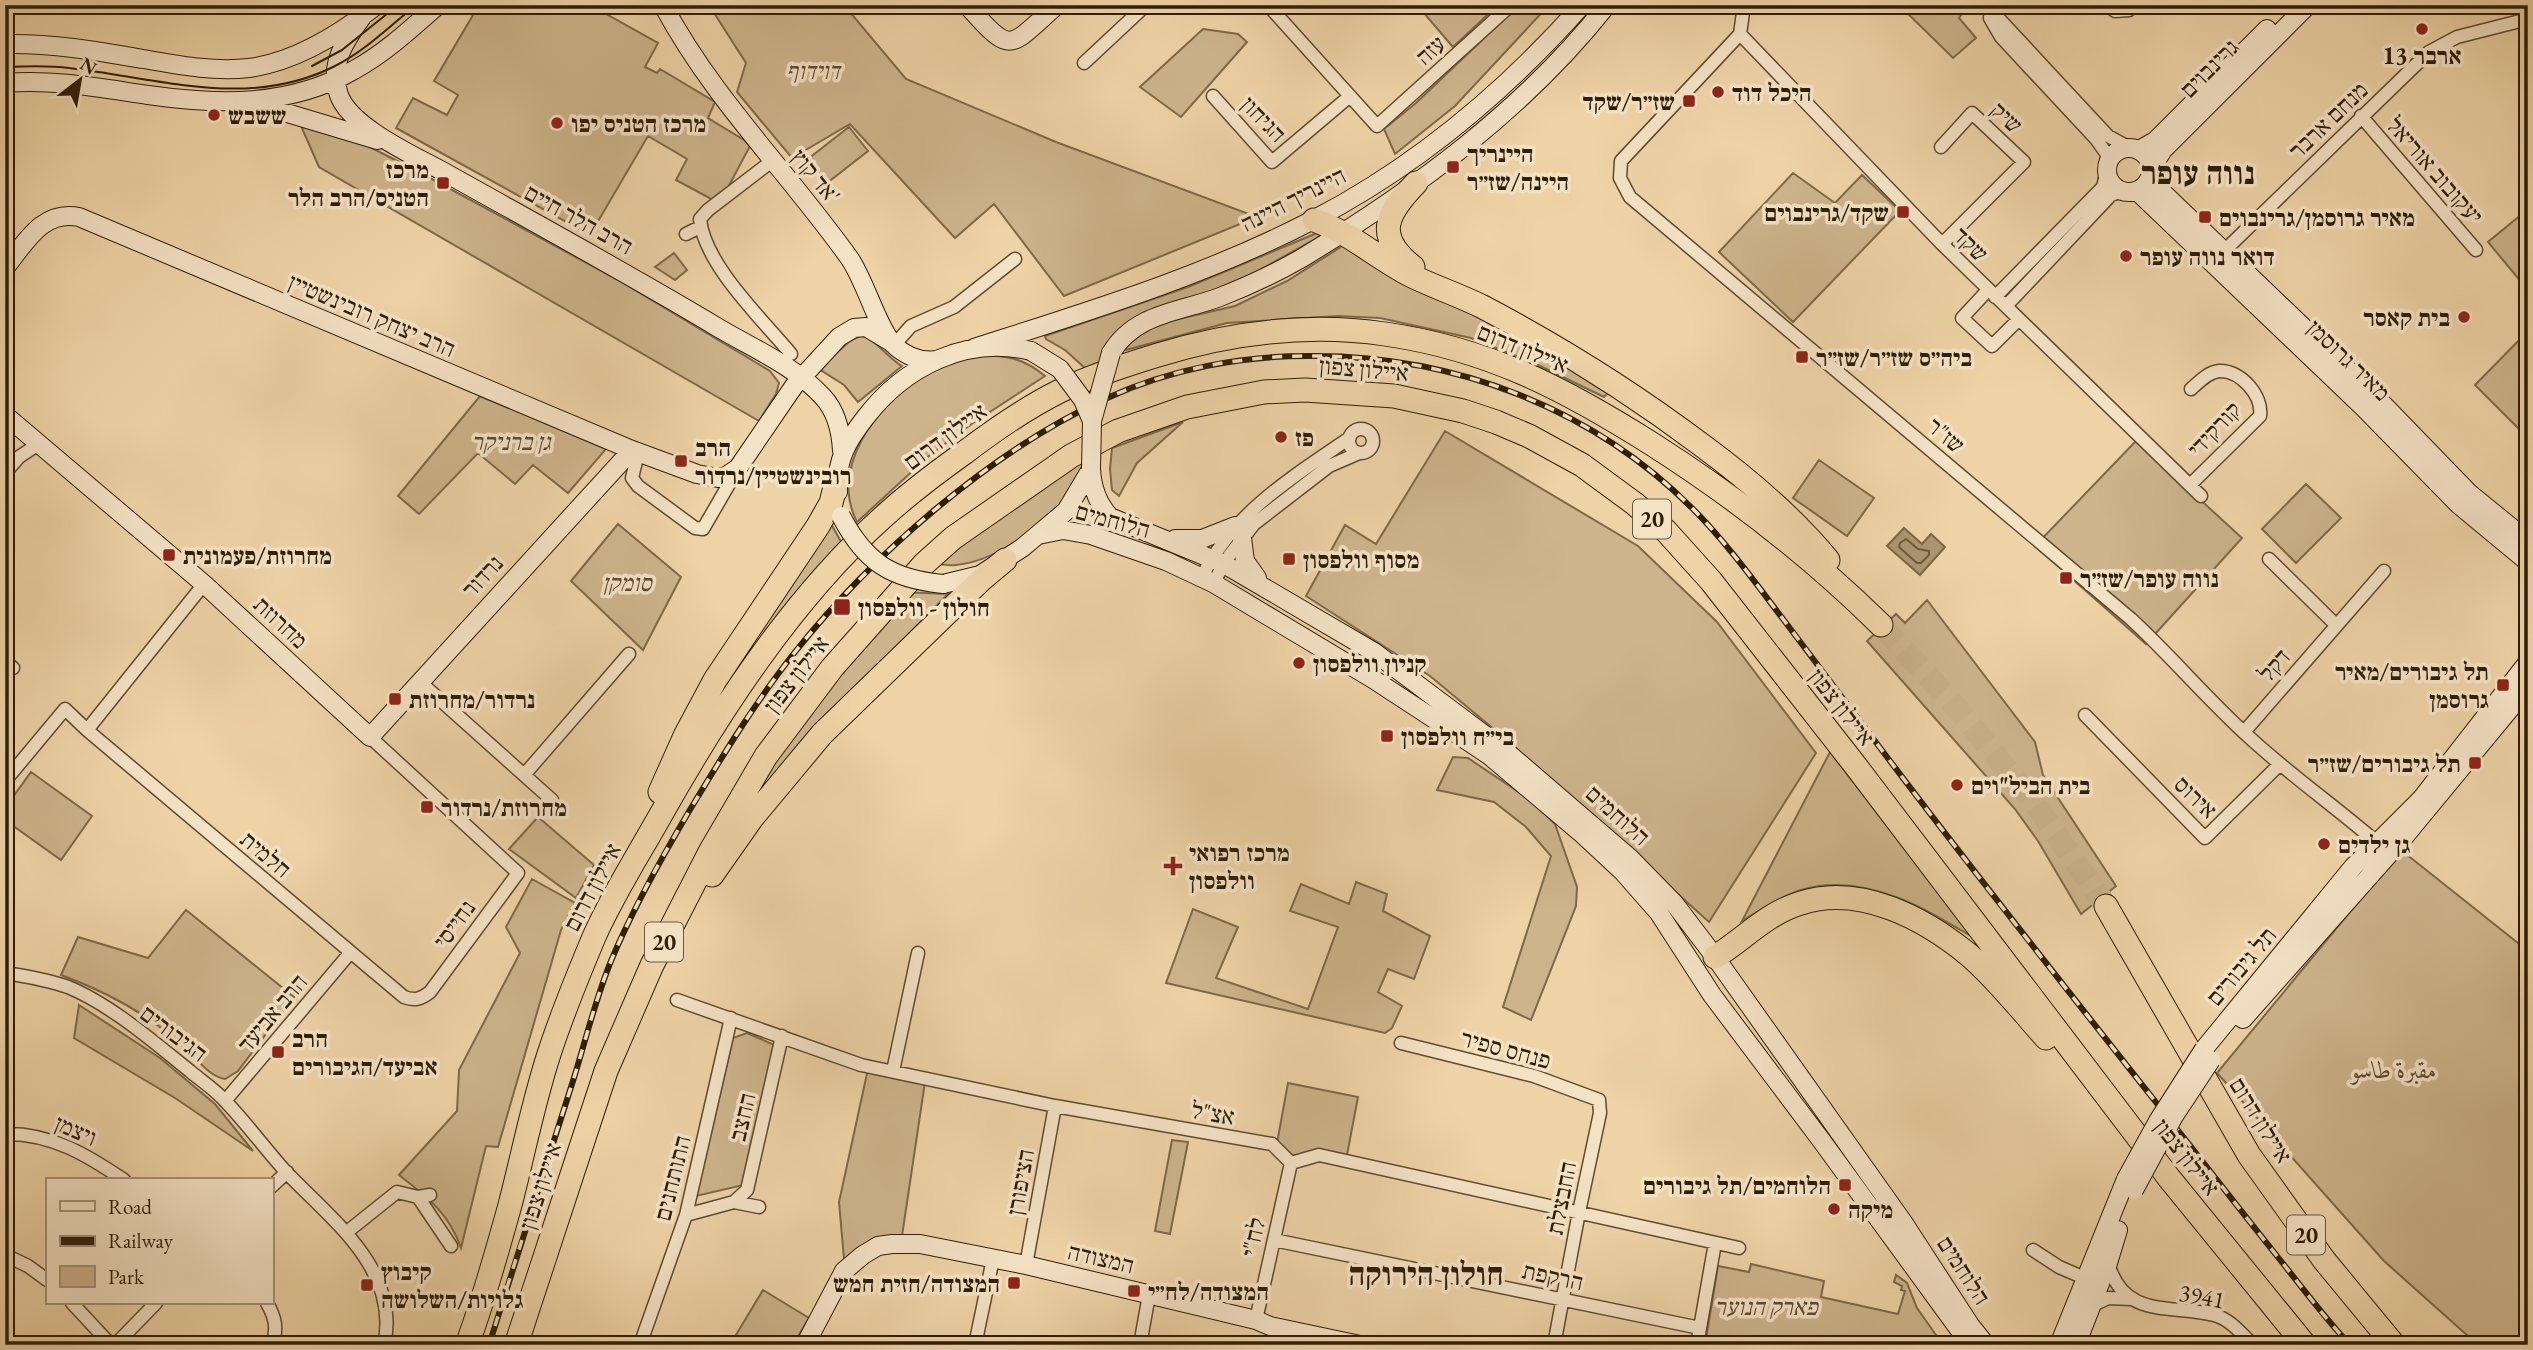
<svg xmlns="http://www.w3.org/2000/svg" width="2533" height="1350" font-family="'EB Garamond',Amiri,'Frank Ruhl Libre',serif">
<rect width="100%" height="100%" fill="#eed3a6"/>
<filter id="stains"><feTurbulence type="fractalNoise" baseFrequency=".00286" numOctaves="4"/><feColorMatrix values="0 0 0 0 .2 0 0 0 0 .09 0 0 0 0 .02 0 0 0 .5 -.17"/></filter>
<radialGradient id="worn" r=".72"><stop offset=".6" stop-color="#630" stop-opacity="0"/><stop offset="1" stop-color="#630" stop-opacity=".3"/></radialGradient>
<path fill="#cdb48b" stroke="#7d694a" stroke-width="2" d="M479 5H590L658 43 645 67 657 73 660 69 715 102 708 118 744 140 750 146 725 193 715 201 676 180 687 159 648 136 590 235 396 128 413 98 447 115 458 95 434 81Z
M709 5H844L906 79 1056 142 1257 217 1064 296 994 204 955 238 850 124 792 158 737 92 746 63Z
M1417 5H1498L1453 47Z
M1519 5H1549L1455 106 1395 154 1384 129 1416 103Z
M1899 5H1969L1959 18 1976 38 1953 58Z
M1203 29 1238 34 1247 42 1181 117 1140 87Z
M301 126 368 146 417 171 618 280 770 371 779 383 776 394 759 421 319 167Z
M849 127 868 151 827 183 808 159Z
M1793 173 1835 203 1862 175 1900 211 1793 322 1719 252Z
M2528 209V278L2522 283 2488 242Z
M1317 233 1320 235 1317 238 1249 276 1213 292 1128 322 1116 334 1100 363 1086 369 1065 350 1046 339 1045 336 1188 287Z
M1344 245 1441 300 1519 335 1609 392 1604 397 1534 363 1471 338 1380 318 1338 316 1227 323 1122 351 1148 326 1235 306 1287 281Z
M674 253 687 270 675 280 655 267Z
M2528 331V418L2518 428 2475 385Z
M862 335C879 342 886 357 902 366L858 402 844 385 819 369 850 341Z
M978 355C1007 356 1022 357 1045 376L973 423 930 455 857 522C829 467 877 405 922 376 939 365 959 361 978 355Z
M480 396 606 449 568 493 533 465 515 484 478 453 419 514 398 496Z
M1183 422 1137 463 1119 496 1112 490 1110 469 1112 448Z
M1445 431 1638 546 1717 622 1816 753 1709 922 1507 740 1430 676 1306 596 1345 525 1376 544Z
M2136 441 2242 538 2146 644 2035 546Z
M1085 458C1080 476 1072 493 1060 507 1038 532 990 562 956 565 949 566 941 564 934 564Z
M1819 460 1874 498 1847 536 1793 498Z
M2306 484 2341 518 2296 563 2262 529Z
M830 522 845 549 715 715 710 703Z
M618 524 681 577 643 650 571 581Z
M901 592 948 594 808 736 755 804 748 797Z
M1927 600 2035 742 2043 775 2116 886 2081 914 2038 841 2015 809 1867 641 1896 614 1905 623Z
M1830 752 1974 938C1927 910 1877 879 1819 886 1792 889 1765 907 1742 921Z
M1453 757 1468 758 1529 799 1555 824 1577 887 1576 906 1531 1020 1503 1007 1551 856 1526 827 1494 802 1437 790Z
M31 772 92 816 61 860 5 820V808Z
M538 817 594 865 576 898 509 849Z
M2401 850 2528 951V1345H2478L2384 1261 2217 1073Z
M532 879 575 903 561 930 498 1147 486 1146 461 1248C449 1213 427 1197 399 1175L457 1111 459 1070 520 953 506 927Z
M1356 882 1387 894 1383 911 1430 936 1414 979 1388 969 1378 992 1402 1006 1392 1028 1385 1033 1166 983 1193 909 1238 927 1216 978 1308 1009 1338 927 1290 911 1301 884 1349 904Z
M186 910 294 997 238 1071 225 1079C210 1077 198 1060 187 1050 151 1015 107 992 61 975L78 937 148 958Z
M79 1005 160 1058 215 1104 253 1151 175 1098 74 1038Z
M747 1033 779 1047 748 1184 696 1196 733 1038Z
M868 1069 925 1082 902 1236 871 1240 844 1259 839 1202Z
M1288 1083 1358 1097 1347 1155 1292 1159 1277 1143Z
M1172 1140 1188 1142 1170 1234 1155 1231Z
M1751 1264 1824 1281 1821 1297 1898 1314 1905 1291 1901 1290 1902 1286 1894 1282 1896 1275 1907 1283 1917 1308 1943 1345H1705L1718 1266 1749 1272Z
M763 1290 809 1318 793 1345H730Z"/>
<path fill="#ac9571" stroke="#796548" stroke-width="2" d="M1904 528 1922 544 1931 534 1945 547 1920 575 1887 546Z"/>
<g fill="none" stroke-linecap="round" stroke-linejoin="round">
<path stroke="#6c5a3e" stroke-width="2" d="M1906 539 1918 549 1929 551V555L1921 563H1917L1899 547 1900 543Z"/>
<path stroke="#c7af87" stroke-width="23" stroke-dasharray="23 11" stroke-linecap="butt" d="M1881 625 1957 708 2035 804 2106 906"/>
<g stroke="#5d4b31" stroke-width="15">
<path id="street" d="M1268 5 1377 126 1511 5
M1744 5 1740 34 1942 244 2201 496
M1991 5 1990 18 2001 37 2096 139 2106 153 2108 160
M2108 5 2115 11 2129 10 2133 5
M1990 9 2108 136 2128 147
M1740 34 1621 161 1620 178 1630 197 2131 619C2172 657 2208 700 2249 737 2291 776 2339 809 2382 847
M1084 63 1146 5
M1213 96 1272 162 1350 96
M2361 116 2476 250
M1941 147 1972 113 2024 162 1942 244
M772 161 708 210 700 219C704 264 762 319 791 354
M686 234 700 227
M2220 255 2429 52 2457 37 2528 19
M1988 290 1962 318 1992 346 2019 319
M1995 297 2103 187 2106 174
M2006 306 2111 195 2123 191
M894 345 911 326 954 307 1015 259
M1349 441a12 12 0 1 1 24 0a12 12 0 1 1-24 0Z
M638 453 632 478 638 486 695 528 703 529 736 472
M5 473 19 457 40 443
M2190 485 2260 416C2263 396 2241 370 2219 371 2208 372 2199 382 2191 389
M2269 559 2336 625
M1202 577C1233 513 1291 478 1348 439
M1213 583 1229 556 1254 524 1329 466 1359 453
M204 584 87 730 404 997C415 1001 421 999 430 992L518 873 370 737
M5 661 13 668
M419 681 552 800
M2085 715 2205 838 2279 765
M2244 732 2384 571
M524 775 629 654
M5 781 65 709 87 730
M5 973C26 976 48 980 68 987 110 1004 155 1043 191 1072 203 1082 217 1091 227 1103 248 1125 266 1150 286 1172 331 1219 401 1270 384 1345
M677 1000 861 1065 1055 1106 1272 1144 1291 1163
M1401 1043 1534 1076 1599 1100 1600 1113 1579 1212 1554 1345
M893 1071 918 953
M225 1101 350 953
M5 1134C51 1133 87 1155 124 1180
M1291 1163 1319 1155 1739 1248
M271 1187 287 1172
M418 1197 451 1246
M734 1202 747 1190 782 1036
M686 1215 734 1202 759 1207
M347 1232 397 1192 418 1197 430 1195
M1274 1240 1700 1328
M2033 1250 2059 1267 2087 1279
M5 1255 28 1266 47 1280
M2108 1263C2124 1320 2172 1304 2214 1315 2230 1319 2241 1333 2253 1345
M1026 1265 1055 1106
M72 1303 111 1345
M267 1303C275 1317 278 1328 272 1345
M2089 1307 2108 1298 2132 1299
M1256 1320 1291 1163
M115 1345 156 1303
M640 1345 686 1215 731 1018
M975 1345 993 1259
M1140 1345 1149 1295
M1273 1345 1277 1326
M1697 1345 1715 1243"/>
</g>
<g stroke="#2d1e0a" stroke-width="20">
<path id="secondary" d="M663 5C713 99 789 173 850 259 866 283 877 326 893 344 905 356 921 362 937 360
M967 5C1013 57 1008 48 1057 5
M362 17C346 39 328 65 339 95 350 127 415 156 444 172 535 223 627 273 717 327 752 348 795 366 823 397 837 412 841 431 842 451
M5 44C52 43 97 51 143 59 178 65 213 72 249 68 296 62 340 34 377 5
M5 83C54 79 100 88 148 95 218 105 290 107 354 70 385 53 412 28 438 5
M257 104 377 140
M2107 170a22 22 0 1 1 44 0a22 22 0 1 1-44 0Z
M2139 150 2155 141 2267 29
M2151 169 2163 150 2308 5
M2150 176 2159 189 2375 396 2469 493 2528 541
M2137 191 2363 407 2458 504 2528 562
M5 268C26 242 42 210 79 217L632 450 697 474 718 478 726 476 738 468 794 386 839 337 854 328 866 327 891 342
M974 348C1089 311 1205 276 1313 220 1415 167 1506 91 1582 5
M1111 353C1135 313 1180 312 1220 297 1248 286 1276 273 1302 258 1416 189 1524 110 1607 5
M5 415 204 584 370 737 632 450
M1091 469C1092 488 1097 503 1110 517L1224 564 1374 652 1502 748 1630 858 1674 903 1715 957 1903 1222 1970 1325 1986 1345
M838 492C835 462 847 441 865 418 904 367 966 335 1031 351
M1038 535 1063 530 1091 535 1166 561 1213 583 1373 679 1460 736 1490 756 1580 832 1623 872 1659 913 1712 995 1821 1140 1969 1343
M1242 538 1245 561 1257 578
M1175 539H1202L1235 526
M943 584 980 575 1022 548 1066 511 1091 469
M2243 1019 2405 836 2528 687
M2204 1049 2353 867 2422 798 2528 662
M805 1345 844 1271 863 1255 878 1246 892 1244H920L1026 1265 1256 1320 1270 1326 1360 1345
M2059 1345 2126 1179
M2076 1345 2108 1263 2118 1230"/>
</g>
<g stroke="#2d1e0a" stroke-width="25">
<path id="highway" d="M1314 220C1349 232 1377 258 1410 275 1434 287 1459 295 1483 307 1559 347 1634 394 1703 446 1749 480 1792 516 1828 560
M1413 267C1374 236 1386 214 1416 183
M660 792 685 736 715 680 818 526 831 503 837 479
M712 875 752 818 822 734 981 580 1005 560
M2106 906 2249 1155 2324 1260 2394 1345
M1715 957C1744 939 1767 913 1801 903 1860 884 1924 918 1969 955 1997 979 2021 1010 2046 1038
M467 1345C484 1299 497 1252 510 1205 523 1155 533 1103 549 1054 562 1014 578 975 594 937 612 896 637 857 659 818 718 713 792 599 882 518 908 494 936 473 964 453 994 430 1026 408 1060 391 1091 376 1125 365 1158 355 1230 333 1309 323 1385 334 1489 349 1565 389 1652 444 1735 497 1811 556 1881 625
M516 1345 606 1071 652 965 711 850 766 756 832 668 924 564 953 538 1071 456 1118 431 1187 407 1264 392 1305 390 1394 396 1463 411 1496 422 1529 436 1582 465 1635 504 1666 531 1711 581 1855 765 2169 1178 2305 1345"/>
</g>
<use href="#street" stroke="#f4e2c5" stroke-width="12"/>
<use href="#secondary" stroke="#f4e2c5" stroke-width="18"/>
<use href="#highway" stroke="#eed3a6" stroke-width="23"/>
<path stroke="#2d1e0a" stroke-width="2" d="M312 66 342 50 398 5
M5 67C26 66 48 65 69 68 159 78 249 110 335 66 365 51 390 26 416 5"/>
<g stroke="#2d1e0a" stroke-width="6">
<path id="rail" d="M489 1345C516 1258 544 1171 572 1084 585 1043 595 1000 611 961 633 908 662 857 691 808 723 755 756 701 795 652 872 555 991 451 1105 399 1169 369 1244 355 1315 356 1455 356 1592 408 1692 508 1726 542 1754 581 1783 619 1818 665 1852 711 1887 757 1979 879 2075 1000 2170 1120 2206 1166 2241 1211 2277 1256 2301 1286 2324 1317 2350 1345"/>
</g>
<use href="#rail" stroke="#f4e2c5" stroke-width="3.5" stroke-dasharray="10" stroke-linecap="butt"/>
<g stroke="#2d1e0a" stroke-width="20" stroke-linecap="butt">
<path id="secondary-bridge" d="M1031 351 1060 369 1083 400 1092 421 1091 469
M1092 421 1111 353
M841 516C865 562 891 579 943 584
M2126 1179 2158 1121 2204 1049
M2134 1190 2174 1116 2211 1060"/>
</g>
<use href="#secondary-bridge" stroke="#f4e2c5" stroke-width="18"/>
</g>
<g fill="#8f2418" stroke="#f4e2c5" stroke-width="2.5">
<circle cx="2422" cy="29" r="7"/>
<circle cx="1718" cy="92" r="7"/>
<rect x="1682" y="94" width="14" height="14" rx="3.5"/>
<circle cx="214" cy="115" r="7"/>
<circle cx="557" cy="123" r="7"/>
<rect x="1446" y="160" width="14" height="14" rx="3.5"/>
<rect x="436" y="176" width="14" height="14" rx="3.5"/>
<rect x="1896" y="205" width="14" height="14" rx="3.5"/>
<rect x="2198" y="210" width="14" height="14" rx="3.5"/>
<circle cx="2126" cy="256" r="7"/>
<circle cx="2464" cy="317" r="7"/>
<rect x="1795" y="350" width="14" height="14" rx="3.5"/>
<circle cx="1281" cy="437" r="7"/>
<rect x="674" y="454" width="14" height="14" rx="3.5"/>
<rect x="162" y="548" width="14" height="14" rx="3.5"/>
<rect x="1282" y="552" width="14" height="14" rx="3.5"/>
<rect x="2059" y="571" width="14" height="14" rx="3.5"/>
<rect x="833" y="598" width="18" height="18" rx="3.5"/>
<circle cx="1299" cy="663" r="7"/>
<rect x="2496" y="678" width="14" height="14" rx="3.5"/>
<rect x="388" y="692" width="14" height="14" rx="3.5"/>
<rect x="1380" y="729" width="14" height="14" rx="3.5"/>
<rect x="2468" y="756" width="14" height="14" rx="3.5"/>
<circle cx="1957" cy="785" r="7"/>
<rect x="420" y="800" width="14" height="14" rx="3.5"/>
<circle cx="2324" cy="844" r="7"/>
<path d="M1169.5 855.5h7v7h7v7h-7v7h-7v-7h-7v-7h7z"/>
<rect x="271" y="1045" width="14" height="14" rx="3.5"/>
<rect x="1838" y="1178" width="14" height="14" rx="3.5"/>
<circle cx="1834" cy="1209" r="7"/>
<rect x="1007" y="1276" width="14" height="14" rx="3.5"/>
<rect x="360" y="1278" width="14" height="14" rx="3.5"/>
<rect x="1127" y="1284" width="14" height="14" rx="3.5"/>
</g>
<g text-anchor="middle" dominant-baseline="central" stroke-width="7" stroke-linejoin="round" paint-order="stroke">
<g fill="#f4e2c5" stroke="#695942" stroke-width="2">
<rect x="1633" y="499.5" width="38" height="39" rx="5"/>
<rect x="645" y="922.5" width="38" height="39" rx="5"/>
<rect x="2287" y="1215.5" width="38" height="39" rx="5"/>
</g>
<g font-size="23" font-weight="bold" fill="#2d1e0a">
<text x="1652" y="519">20</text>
<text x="664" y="942">20</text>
<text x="2306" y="1235">20</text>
</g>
<g font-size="24" fill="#2d1e0a" stroke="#f4e2c5">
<text transform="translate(1430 50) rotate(-42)">עזה</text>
<text transform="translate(2209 68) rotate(-45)">גרינבוים</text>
<text transform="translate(2007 117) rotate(43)">שיק</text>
<text transform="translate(1264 119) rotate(46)">הגיחון</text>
<text transform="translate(2328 120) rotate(-44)">מנחם ארבר</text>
<text transform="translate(2435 170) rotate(49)">יעקובוב אוריאל</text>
<text transform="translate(816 176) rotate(51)">אד קוץ'</text>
<text transform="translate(1293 199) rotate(-27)">היינריך היינה</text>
<text transform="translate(579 219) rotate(29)">הרב הלר חיים</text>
<text transform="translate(1971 244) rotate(44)">שקד</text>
<text transform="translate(372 315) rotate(23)">הרב יצחק רובינשטיין</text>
<text transform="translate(1523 348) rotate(22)">איילון דרום</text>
<text transform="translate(2349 360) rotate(44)">מאיר גרוסמן</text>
<text transform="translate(1364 369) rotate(5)">איילון צפון</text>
<text transform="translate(2214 429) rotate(-47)">קורקידי</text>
<text transform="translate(1946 435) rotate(40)">שז"ר</text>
<text transform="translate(945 436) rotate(-36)">איילון דרום</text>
<text transform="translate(1113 520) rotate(15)">הלוחמים</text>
<text transform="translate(482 576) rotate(-47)">נרדור</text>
<text transform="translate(281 622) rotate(43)">מחרוזת</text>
<text transform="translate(2274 665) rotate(-49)">דקל</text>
<text transform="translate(796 674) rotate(-52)">איילון צפון</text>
<text transform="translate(1842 707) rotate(52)">איילון צפון</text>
<text transform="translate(2196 797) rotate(44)">אירוס</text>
<text transform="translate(1618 815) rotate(42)">הלוחמים</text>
<text transform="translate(266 854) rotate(40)">חלמית</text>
<text transform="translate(592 887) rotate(-62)">איילון דרום</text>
<text transform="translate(454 924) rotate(-54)">נחייסי</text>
<text transform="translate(2241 966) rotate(-50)">תל גיבורים</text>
<text transform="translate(272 1013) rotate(-50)">הרב אביעד</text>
<text transform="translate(174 1033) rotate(37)">הגיבורים</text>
<text transform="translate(1506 1049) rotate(15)">פנחס ספיר</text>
<text transform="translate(1213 1113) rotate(10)">אצ"ל</text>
<text transform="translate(742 1117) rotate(-77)">החצב</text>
<text transform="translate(2261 1120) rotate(58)">איילון דרום</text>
<text transform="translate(76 1130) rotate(23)">ויצמן</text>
<text transform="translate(2187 1157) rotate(52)">איילון צפון</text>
<text transform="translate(672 1178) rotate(-76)">התותחנים</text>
<text transform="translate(1020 1182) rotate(-80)">הציפורן</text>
<text transform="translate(540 1186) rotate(-72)">איילון צפון</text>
<text transform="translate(1561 1198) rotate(-79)">החבצלת</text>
<text transform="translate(1253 1237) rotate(-78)">לח"י</text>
<text transform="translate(1101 1258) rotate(13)">המצודה</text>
<text transform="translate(1964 1270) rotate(57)">הלוחמים</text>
<text transform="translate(1553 1276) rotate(12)">הרקפת</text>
<text transform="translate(2202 1296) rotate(11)">3941</text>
</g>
<g font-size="24" font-weight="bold" fill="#2d1e0a" stroke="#f4e2c5" text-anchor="start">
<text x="2422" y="55" text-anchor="middle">ארבר 13</text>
<text x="1732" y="92">היכל דוד</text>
<text x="1675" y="101" text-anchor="end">שז״ר/שקד</text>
<text x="228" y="115">ששבש</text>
<text x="571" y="123">מרכז הטניס יפו</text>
<text x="1467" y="153">היינריך<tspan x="1467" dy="28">היינה/שז״ר</tspan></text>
<text x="429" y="169" text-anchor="end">מרכז<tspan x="429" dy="28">הטניס/הרב הלר</tspan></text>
<text x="1889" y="212" text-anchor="end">שקד/גרינבוים</text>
<text x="2219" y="217">מאיר גרוסמן/גרינבוים</text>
<text x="2140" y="256">דואר נווה עופר</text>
<text x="2450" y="317" text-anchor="end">בית קאסר</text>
<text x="1816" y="357">ביה״ס שז״ר/שז״ר</text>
<text x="1295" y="437">פז</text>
<text x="695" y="447">הרב<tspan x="695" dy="28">רובינשטיין/נרדור</tspan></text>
<text x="183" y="555">מחרוזת/פעמונית</text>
<text x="1303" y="559">מסוף וולפסון</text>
<text x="2080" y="578">נווה עופר/שז״ר</text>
<text x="858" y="607">חולון - וולפסון</text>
<text x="1313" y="663">קניון וולפסון</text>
<text x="2489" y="671" text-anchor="end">תל גיבורים/מאיר<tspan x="2489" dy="28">גרוסמן</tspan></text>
<text x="409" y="699">נרדור/מחרוזת</text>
<text x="1401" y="736">בי״ח וולפסון</text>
<text x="2461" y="763" text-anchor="end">תל גיבורים/שז״ר</text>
<text x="1971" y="785">בית הביל"וים</text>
<text x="441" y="807">מחרוזת/נרדור</text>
<text x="2338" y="844">גן ילדים</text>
<text x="1189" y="852">מרכז רפואי<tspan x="1189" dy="28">וולפסון</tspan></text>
<text x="292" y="1038">הרב<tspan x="292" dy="28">אביעד/הגיבורים</tspan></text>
<text x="1831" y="1185" text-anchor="end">הלוחמים/תל גיבורים</text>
<text x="1848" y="1209">מיקה</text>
<text x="381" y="1271">קיבוץ<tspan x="381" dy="28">גלויות/השלושה</tspan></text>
<text x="1000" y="1283" text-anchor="end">המצודה/חזית חמש</text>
<text x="1148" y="1291">המצודה/לח״י</text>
</g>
<g font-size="24" font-style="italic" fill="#5d4b31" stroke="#f4e2c5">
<text x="813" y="70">דוידוף</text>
<text x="511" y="441">גן ברניקר</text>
<text x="627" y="582">סומקן</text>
<text x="2394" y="1069">مقبرة طاسو</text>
<text x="1766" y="1306">פארק הנוער</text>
</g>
<g font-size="32" font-weight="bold" fill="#2d1e0a" stroke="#f4e2c5">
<text x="2198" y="173">נווה עופר</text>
<text x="1426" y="1274">חולון הירוקה</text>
</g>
</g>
<rect width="2533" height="1350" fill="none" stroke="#eed3a6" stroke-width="28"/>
<rect x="7" y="7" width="2519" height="1336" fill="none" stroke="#2d1e0a" stroke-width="3.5"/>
<rect x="14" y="14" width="2505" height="1322" fill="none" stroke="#2d1e0a" stroke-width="2"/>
<rect x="46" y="1178" width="228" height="126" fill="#f4e2c5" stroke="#a4947a" stroke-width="2"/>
<rect x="60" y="1201" width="35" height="10" fill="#f4e2c5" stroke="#a4947a" stroke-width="2"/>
<text x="108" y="1214" font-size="21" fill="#2d1e0a">Road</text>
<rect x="60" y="1236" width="35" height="10" fill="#2d1e0a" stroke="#a4947a" stroke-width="2"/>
<text x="108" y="1248" font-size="21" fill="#2d1e0a">Railway</text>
<rect x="60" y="1266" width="35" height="21" fill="#cdb48b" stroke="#a4947a" stroke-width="2"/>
<text x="108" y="1284" font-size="21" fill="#2d1e0a">Park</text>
<g transform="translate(80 80) rotate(31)" stroke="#f4e2c5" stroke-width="5" paint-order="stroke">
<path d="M0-5L12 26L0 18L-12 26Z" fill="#2d1e0a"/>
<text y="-10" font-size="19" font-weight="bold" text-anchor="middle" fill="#2d1e0a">N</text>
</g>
<rect width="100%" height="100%" filter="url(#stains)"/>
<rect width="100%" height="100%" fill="url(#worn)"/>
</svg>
